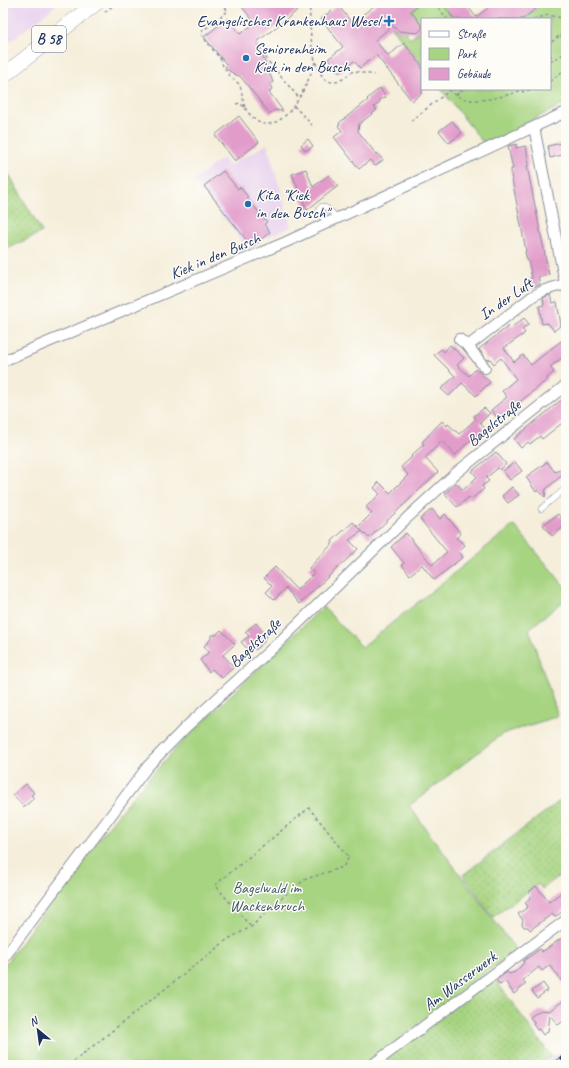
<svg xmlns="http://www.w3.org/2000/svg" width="569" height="1068" font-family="Caveat,sans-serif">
<defs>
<pattern id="grass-dots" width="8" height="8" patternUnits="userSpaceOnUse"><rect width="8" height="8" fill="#a7d481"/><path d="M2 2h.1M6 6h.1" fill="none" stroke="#8fb672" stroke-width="1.8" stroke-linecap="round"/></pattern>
</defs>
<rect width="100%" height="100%" fill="#fdfcf7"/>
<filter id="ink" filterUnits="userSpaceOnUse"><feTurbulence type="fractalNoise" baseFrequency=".025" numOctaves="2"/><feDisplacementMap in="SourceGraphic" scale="8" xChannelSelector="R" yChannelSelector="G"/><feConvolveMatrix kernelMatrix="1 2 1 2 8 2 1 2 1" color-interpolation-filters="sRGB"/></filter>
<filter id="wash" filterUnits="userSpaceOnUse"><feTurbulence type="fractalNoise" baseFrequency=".012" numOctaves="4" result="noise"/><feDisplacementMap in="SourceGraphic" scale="16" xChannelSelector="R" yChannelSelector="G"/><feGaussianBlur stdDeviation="0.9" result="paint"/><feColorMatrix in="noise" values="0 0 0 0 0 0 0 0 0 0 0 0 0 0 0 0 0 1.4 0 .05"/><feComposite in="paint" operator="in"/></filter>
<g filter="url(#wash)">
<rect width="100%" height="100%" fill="#f5eeda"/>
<path fill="#e8d2ee" d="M3 3H59L3 47Z
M267 144 291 227 262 239 249 249 194 181 222 158 229 166Z"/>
<path fill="#c9bfd7" d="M566 1053V1058L557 1065H539L551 1056Z"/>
<path fill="url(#grass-dots)" stroke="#618270" d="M3 164 42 232 3 251Z
M566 796V871L542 889 538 884 493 917 463 875Z
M494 978 551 1056 539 1065H377Z"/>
<path fill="#a7d481" stroke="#618270" d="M421 3H442L454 19H422V26L411 11Z
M543 3H566V103L516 128 517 130 485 145 441 89H550V19H523Z
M391 26H392L399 31 403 29 410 39 422 29V65Z
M514 525 566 588V599L529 629 558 716 502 734 409 806 516 950 365 1065H3V967L95 843 133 796 181 743 323 607 362 647Z"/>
<g id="blocks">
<path fill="#e29cca" d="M248 3H261L264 7 269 3H307L257 42 273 82 270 84 272 89 269 92 283 111 275 110 270 114 240 76 236 75 228 70 225 67 227 65 204 37 228 18 240 34 255 23 242 7Z
M378 3H421L411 11 422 26V29L417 33 399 31 392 26 375 40 388 56 404 43 422 66V93L412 101 376 55 360 68 354 61 339 73 328 59 343 47 321 19 338 5 352 23Z
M442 3H465L476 17 494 3H543L523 19H454Z
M380 88 386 97 379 100 380 102 374 107 377 110 359 124 358 131 376 154 377 153 383 160 375 166 370 160 359 169 334 137 342 131 338 126 340 125 339 123 368 100 367 99Z
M239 116 259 142 235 161 215 135Z
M452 121 462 133 449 143 439 131Z
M308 139 313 146 306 151 301 145Z
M566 142V154L550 158 548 146Z
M516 144V148L526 146 529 165 527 166 549 275 538 277 540 285 532 287 530 279 532 278 528 260H527L525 252 526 251 511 174V169H513L508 146Z
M306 169 313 187 329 175 338 186 307 210 292 174Z
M223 171 238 189 240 187 248 197 247 198 267 222 264 224 270 232 252 247 204 186Z
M550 295 552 303 557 302 561 325 554 331 548 323 542 324 539 306 544 305 543 298Z
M524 318 529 324 522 329 525 333 504 348 514 362 523 355 531 365 561 341 566 347V355L550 367 554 372 547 378 548 379 510 410 511 411 499 420 491 410 507 397 502 391 516 379 501 358 494 364 490 359 487 360 479 349 510 325 512 327Z
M450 345 464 358 457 365 469 376 476 369 490 382 476 396 462 383 449 396 441 389 455 376 434 355 441 349 444 352Z
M566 396V420L542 439 540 436 530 444 528 442 521 448 514 439Z
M484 408 490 413 480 423 487 431 476 440 474 437 455 455 442 441 425 458 438 472 369 538 358 527 372 513 366 507 380 494 374 488 379 482 390 493 408 475 401 467 412 457 411 456 424 444 422 442 442 421 447 426 448 424 459 434 476 419 474 416Z
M496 452 506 464 500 470 498 468 486 478 489 481 482 486 484 489 471 499 469 497 457 507 445 494 456 483 463 490 477 477 472 471Z
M515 462 522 471 510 480 503 471Z
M547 462 555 472 566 467V472L546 489 545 497 538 490 536 492 526 477Z
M512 487 519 495 508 503 502 496Z
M432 509 440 519 445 514 461 534 456 538 465 545 459 552 463 557 434 580 422 565 410 575 402 565 404 563 391 547 406 533 432 565 447 552 420 519Z
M558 514 561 518 566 514V533L562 528 552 536 543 525Z
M353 522 362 531 349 540 358 549 299 604 286 588 274 600 266 592 272 586 264 578 275 567 297 590 314 573 309 568 333 543 332 541Z
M256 623 267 636 263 640 265 641 255 650 253 648 250 652 241 642 249 636 245 632Z
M221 630 235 644 223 655 234 667 222 678 212 669 209 672 200 660 209 652 204 646 211 639V635H216Z
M26 784 34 793 31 795 34 798 24 807 13 795Z
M536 886 549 902 566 889V909L555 917 552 914 530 930 528 927H524L522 924 523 920 518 914 528 907 525 902 530 898 529 892Z
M566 935V987L550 965 542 971 539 967 523 980 526 984 514 994 505 981 500 985 496 980 507 972 509 974 515 972 524 963 523 961 540 949 542 952Z
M543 983 548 990 537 998 532 991Z
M566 999V1019L558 1025 550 1015 548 1031 543 1035 539 1029 537 1030 533 1024 535 1023 530 1017 541 1010 549 1011Z"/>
</g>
</g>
<g filter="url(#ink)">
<use href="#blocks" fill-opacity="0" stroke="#888e9c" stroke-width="1"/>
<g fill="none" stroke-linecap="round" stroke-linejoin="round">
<g stroke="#888e9c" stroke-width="6">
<path id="service" d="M328 223 318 213 319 209 322 206 327 208 338 218
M541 509 566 488"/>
</g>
<g stroke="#888e9c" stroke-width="12">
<path id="minor" d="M534 127 566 288
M459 339 468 346
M3 361 286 242 566 112
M485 368 468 346 533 296 545 290 565 284
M3 959 148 766 186 727 277 644 407 518 456 473 566 385
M372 1065 566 920"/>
</g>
<g stroke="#888e9c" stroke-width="16">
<path id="primary" d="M3 76 96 3"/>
</g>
<path stroke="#888e9c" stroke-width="1.5" stroke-dasharray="3 3" stroke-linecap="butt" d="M221 3 228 11 200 33 221 60 223 66 230 76 240 85 245 108 240 103 236 104
M310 3C309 20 310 85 335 82 342 81 348 75 353 71L374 75
M435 3 447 19
M242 4 243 3
M105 12 116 3
M534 19 548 15 566 19V31L550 43
M561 35 566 52
M261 46 267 60 299 98
M550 55 554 60
M550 61 566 53
M550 81 562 72 566 67
M449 89C463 109 503 97 522 90L523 92 532 89
M3 92 9 87
M456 95 463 89
M294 106 312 125
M245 108C250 115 256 123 264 124 290 127 309 81 315 62
M411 121 450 90
M69 1065 228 939 251 927 289 891 306 879 343 867 349 857 309 808 215 885 251 927"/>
<use href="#service" stroke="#fff" stroke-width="5"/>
<use href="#minor" stroke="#fff" stroke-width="10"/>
<use href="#primary" stroke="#fff" stroke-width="15"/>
<g stroke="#1b2f5e" stroke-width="4.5">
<path id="rail" d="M553 1065 566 1055"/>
</g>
<use href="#rail" stroke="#fdfcf7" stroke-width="3" stroke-dasharray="9" stroke-linecap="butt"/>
</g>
</g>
<g fill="#1f6fb2" stroke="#fdfcf7" stroke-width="1.5">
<path d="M387 15h4v4h4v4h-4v4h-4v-4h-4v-4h4z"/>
<circle cx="246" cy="58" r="4"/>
<circle cx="248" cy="204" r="4"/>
</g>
<g text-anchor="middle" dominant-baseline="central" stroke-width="3" stroke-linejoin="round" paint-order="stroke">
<rect fill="#fdfcf7" stroke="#5f6c8c" stroke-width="1" x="32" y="26" width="34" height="26" rx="3"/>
<g font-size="15" font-weight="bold" fill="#1b2f5e">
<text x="49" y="39">B 58</text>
</g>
<g font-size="16" fill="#1b2f5e" stroke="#fdfcf7" text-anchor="start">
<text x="380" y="21" text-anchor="end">Evangelisches Krankenhaus Wesel</text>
<text x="254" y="49">Seniorenheim<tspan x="254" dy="18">Kiek in den Busch</tspan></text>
<text x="256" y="195">Kita "Kiek<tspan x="256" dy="18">in den Busch"</tspan></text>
</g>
<g font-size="16" fill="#1b2f5e" stroke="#fdfcf7">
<text transform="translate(215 256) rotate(-23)">Kiek in den Busch</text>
<text transform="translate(506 299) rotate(-35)">In der Luft</text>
<text transform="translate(494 423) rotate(-39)">Bagelstraße</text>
<text transform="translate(255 643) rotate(-43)">Bagelstraße</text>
<text transform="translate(460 981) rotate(-37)">Am Wasserwerk</text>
</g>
<g font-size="16" fill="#3e5867" stroke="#fdfcf7">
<text x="267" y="888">Bagelwald im<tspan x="267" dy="18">Wackenbruch</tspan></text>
</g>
</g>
<rect width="569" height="1068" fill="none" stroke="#fdfcf7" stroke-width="16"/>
<rect x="421" y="18" width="130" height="72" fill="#fdfcf7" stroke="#a3aaba"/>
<rect x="429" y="31" width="20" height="6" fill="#ffffff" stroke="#a3aaba"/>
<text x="457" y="38" font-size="12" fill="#1b2f5e">Straße</text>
<rect x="429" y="48" width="20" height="12" fill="#a7d481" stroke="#a3aaba"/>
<text x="457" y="58" font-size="12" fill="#1b2f5e">Park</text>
<rect x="429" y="68" width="20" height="12" fill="#e29cca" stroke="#a3aaba"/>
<text x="457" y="78" font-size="12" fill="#1b2f5e">Gebäude</text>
<g transform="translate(38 1030) rotate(331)" stroke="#fdfcf7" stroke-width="3" paint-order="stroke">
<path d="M0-3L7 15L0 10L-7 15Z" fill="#1b2f5e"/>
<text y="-6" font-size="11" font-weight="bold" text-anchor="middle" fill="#1b2f5e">N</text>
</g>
</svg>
